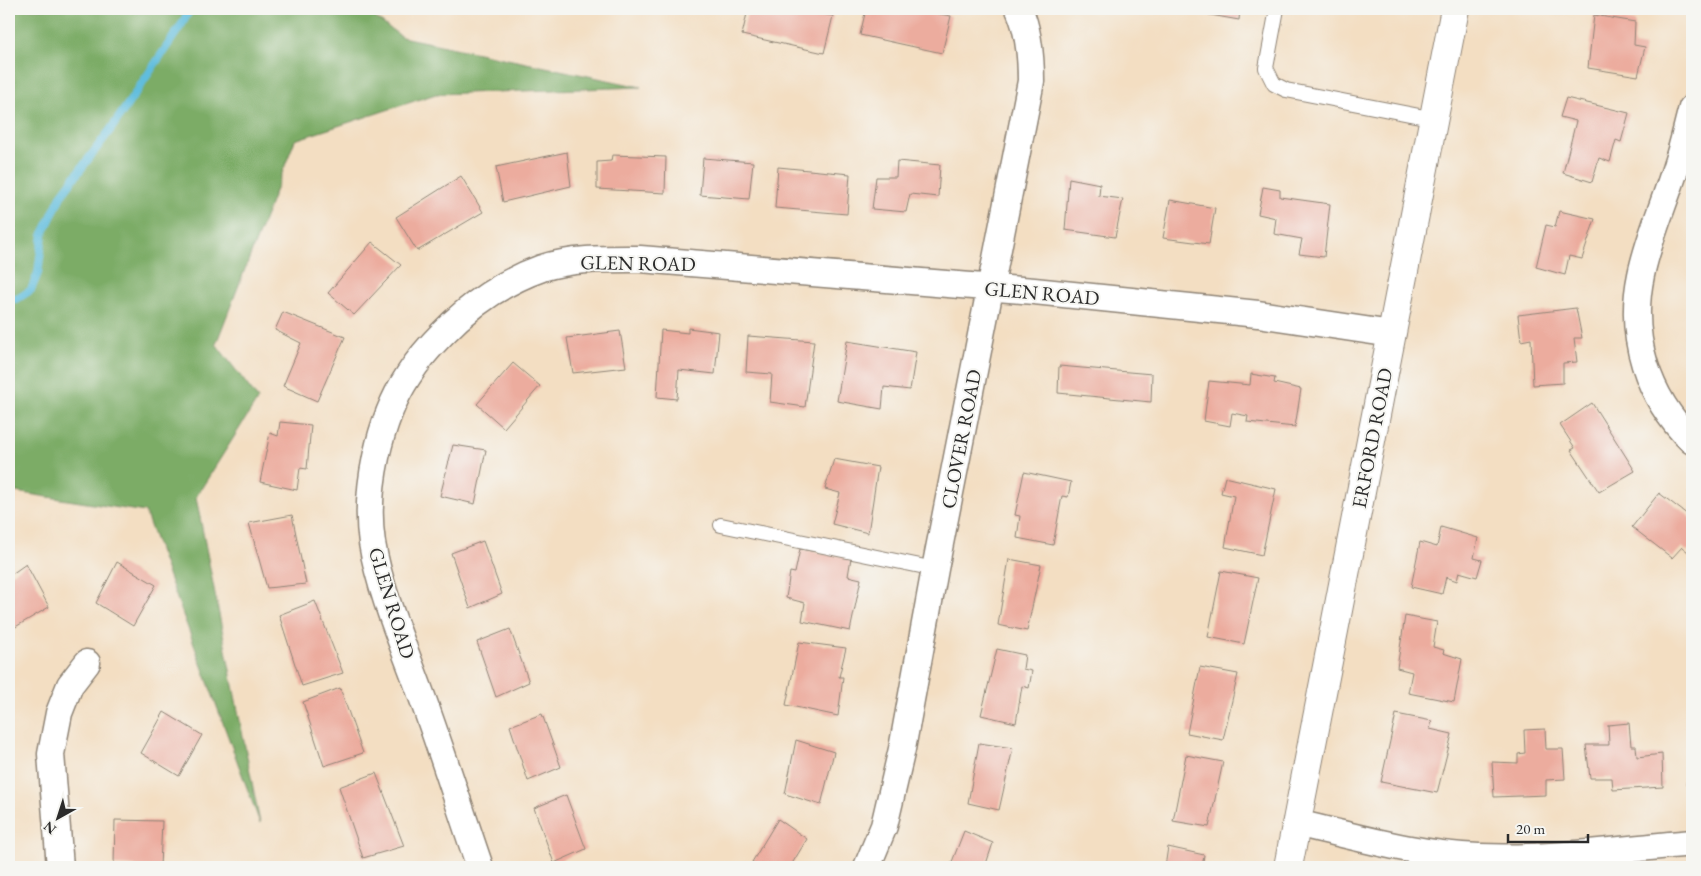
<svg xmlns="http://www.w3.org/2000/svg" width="1701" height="876" font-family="'EB Garamond',serif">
<rect width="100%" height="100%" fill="#f6f6f2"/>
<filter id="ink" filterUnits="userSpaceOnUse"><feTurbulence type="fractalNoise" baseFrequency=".02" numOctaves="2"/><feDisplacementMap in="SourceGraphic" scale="10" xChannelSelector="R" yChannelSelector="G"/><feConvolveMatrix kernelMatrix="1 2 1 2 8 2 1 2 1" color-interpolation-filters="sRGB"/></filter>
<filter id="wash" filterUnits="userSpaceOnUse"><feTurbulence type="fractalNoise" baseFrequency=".0096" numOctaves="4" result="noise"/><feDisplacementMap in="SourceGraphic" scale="20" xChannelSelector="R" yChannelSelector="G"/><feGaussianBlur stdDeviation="1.12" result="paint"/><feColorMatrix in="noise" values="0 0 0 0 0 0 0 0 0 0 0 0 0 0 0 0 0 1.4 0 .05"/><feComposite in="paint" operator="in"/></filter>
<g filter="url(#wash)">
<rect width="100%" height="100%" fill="#f3dec2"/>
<path fill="#7cac66" stroke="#546c48" d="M9 9H363L402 37 641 87 436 94 295 140 216 344 258 399 196 497 260 823 145 512 9 491Z"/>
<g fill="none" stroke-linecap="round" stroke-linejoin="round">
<path stroke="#60bdde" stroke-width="8" d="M9 298 17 299 31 290 38 273 43 234 62 194 111 129 182 24 190 9"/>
</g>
<g id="blocks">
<path fill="#ecac9e" d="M748 9H792L833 16 824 53 742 35Z
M866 9H911L951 16 942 53 860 35Z
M1205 9H1240L1239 20 1205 14Z
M1594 15 1635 22 1634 45 1645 47 1638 76 1588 68Z
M1566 98 1629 113 1621 142 1616 140 1610 162 1599 158 1592 182 1563 173 1576 121 1560 117Z
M567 152 571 186 503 202 496 167Z
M612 155 666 157 665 193 597 189V162L611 161Z
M703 158 753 162 749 199 700 195Z
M897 161 940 165 938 197 910 194 906 212 872 209 876 177H896Z
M778 167 850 174 847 214 775 208Z
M461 176 483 212 417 251 396 217Z
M1069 178 1100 184 1099 196 1123 199 1115 237 1065 230Z
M1263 187 1280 190V197L1330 204 1324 257 1299 254 1302 239 1274 234 1276 218 1258 214Z
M1170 200 1215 208 1209 244 1163 238Z
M1559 211 1595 219 1582 259 1569 256 1565 275 1536 267 1546 225 1555 227Z
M372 242 401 265 354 315 328 293Z
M1576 308 1582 338H1574L1577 362 1563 363V383L1533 385 1531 339 1521 341 1518 315Z
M283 312 345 337 317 401 283 386 301 343 275 330Z
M688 328 719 332 715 374 679 370 677 399 657 397 661 330 688 333Z
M620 331 626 367 573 373 567 338Z
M748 336 814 341 805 407 770 402 772 374 746 372Z
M847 341 916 352 910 390 884 387 882 409 837 401Z
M513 363 540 386 504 428 477 404Z
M1059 366 1152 374 1151 402 1058 393Z
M1251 374 1275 378 1274 383 1301 389 1295 427 1247 422 1248 416 1232 413 1230 426 1204 421 1209 381 1250 385Z
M1592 403 1635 471 1599 492 1571 450 1575 448 1560 425Z
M280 422 311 425 307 469 300 468 297 490 260 482 270 433 278 436Z
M453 445 486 450 475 504 440 496Z
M834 459 878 467 868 533 832 524 840 493 825 489Z
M1024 472 1071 482 1068 497 1062 496 1053 545 1017 538 1020 516 1015 515Z
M1225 477 1276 489 1262 555 1225 547 1234 496 1221 493Z
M1659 493 1692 518V546L1688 552 1682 547 1672 558 1632 527Z
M292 515 306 584 267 588 249 523Z
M1441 527 1478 538 1474 558 1482 560 1477 577 1459 572 1457 581 1446 577 1442 594 1411 587 1420 542 1437 547Z
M483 541 502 594 470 608 451 553Z
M800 549 851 558 848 576 861 579 850 631 802 621 805 603 786 598 790 572 795 573Z
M1009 559 1041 565 1027 631 998 625Z
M117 562 156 585 133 626 96 603Z
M26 564 49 607 12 629 9 624V576Z
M1221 571 1258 578 1244 644 1208 637Z
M315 601 343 673 302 686 279 615Z
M1405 616 1437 622 1433 647 1444 650 1443 653 1462 659 1454 702 1408 693 1412 672 1397 668Z
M510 629 529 682 496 697 477 642Z
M799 642 846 648 839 677H843L838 716 786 705Z
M997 649 1025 655 1023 669 1032 671 1029 688 1022 686 1016 723 981 715Z
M1200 667 1238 674 1223 740 1187 733Z
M340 688 363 753 324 766 303 702Z
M164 712 202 735 179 776 141 753Z
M542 714 561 767 528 781 510 726Z
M1396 714 1432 721 1430 729 1452 734 1437 793 1381 782Z
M1629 723 1631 746H1636L1637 757 1662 754 1663 787 1613 790 1612 778H1590L1586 745H1609L1608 725Z
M1545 729 1546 749H1563L1565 779 1546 780V795L1494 797 1492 762 1518 763V754L1525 753 1524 730Z
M796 740 834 752 821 805 785 794Z
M979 743 1013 748 999 810 968 803Z
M1691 743H1692V786L1686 785Z
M1186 755 1223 762 1209 827 1173 821Z
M376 773 404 846 363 858 339 787Z
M566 795 586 849 554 863 534 808Z
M778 819 807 839 790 867H760L752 862Z
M115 820 162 821 160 867 114 865Z
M964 831 993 843 985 867H950Z
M1168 847 1204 855 1202 867H1165Z"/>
</g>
</g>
<g filter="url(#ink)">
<use href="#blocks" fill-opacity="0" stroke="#8f8476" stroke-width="1"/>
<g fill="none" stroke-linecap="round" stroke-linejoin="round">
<g stroke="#8f8476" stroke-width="16">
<path id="service" d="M1277 9 1266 68 1274 84 1286 90 1435 119
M721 525 935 569"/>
</g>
<g stroke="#8f8476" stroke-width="29">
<path id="minor" d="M1692 108C1687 126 1683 145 1677 163 1666 200 1649 236 1641 275 1628 336 1647 397 1692 441
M1296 823C1357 837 1417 855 1479 857 1550 860 1622 849 1692 843
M60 867 51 754 59 713 70 685 87 663
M480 867C460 809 442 751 421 694 404 647 380 592 372 543 364 491 379 420 408 376 418 360 430 346 443 333 470 305 505 281 542 268 573 258 608 259 640 259L1034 291 1258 314 1392 334
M867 867 884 826 902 749 935 569 1031 81C1031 57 1029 31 1019 9"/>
</g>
<g stroke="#8f8476" stroke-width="30">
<path id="tertiary" d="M1288 867 1455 9"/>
</g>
<use href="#service" stroke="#fff" stroke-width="14"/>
<use href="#minor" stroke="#fff" stroke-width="26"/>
<use href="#tertiary" stroke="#fff" stroke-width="28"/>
</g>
</g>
<g text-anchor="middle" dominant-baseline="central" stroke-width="4" stroke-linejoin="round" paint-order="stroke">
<g font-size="20" fill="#2b2b2b" stroke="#f6f6f2">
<text transform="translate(638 263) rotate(1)">GLEN ROAD</text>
<text transform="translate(1042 293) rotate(5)">GLEN ROAD</text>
<text transform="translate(1372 438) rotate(-79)">ERFORD ROAD</text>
<text transform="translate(961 439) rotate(-79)">CLOVER ROAD</text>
<text transform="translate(392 603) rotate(73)">GLEN ROAD</text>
</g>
</g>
<rect width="1701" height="876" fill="none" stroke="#f6f6f2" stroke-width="30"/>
<g transform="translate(58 818) rotate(219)" stroke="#f6f6f2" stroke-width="4" paint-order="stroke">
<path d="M0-4L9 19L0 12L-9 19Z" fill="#2b2b2b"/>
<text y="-8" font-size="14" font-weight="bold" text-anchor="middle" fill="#2b2b2b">N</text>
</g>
<path d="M1508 834v8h80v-8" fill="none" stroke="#2b2b2b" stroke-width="2.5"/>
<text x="1516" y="834" font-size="15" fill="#2b2b2b" stroke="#f6f6f2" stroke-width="4" paint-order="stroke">20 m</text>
</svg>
